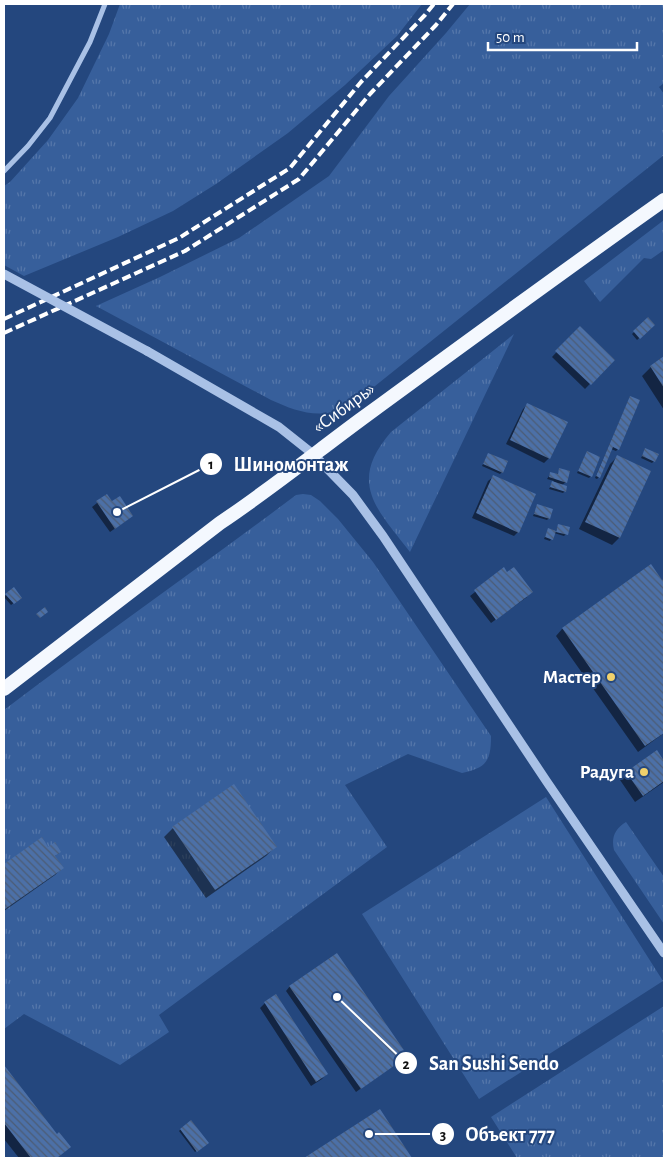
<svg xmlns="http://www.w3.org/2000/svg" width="668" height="1162" font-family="'Alegreya Sans',sans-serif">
<defs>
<pattern id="grass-tufts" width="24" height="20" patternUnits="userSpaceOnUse" patternTransform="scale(1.25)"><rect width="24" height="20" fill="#375f9b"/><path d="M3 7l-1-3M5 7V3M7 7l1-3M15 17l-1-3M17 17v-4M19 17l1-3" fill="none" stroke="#57a"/></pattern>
<pattern id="building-back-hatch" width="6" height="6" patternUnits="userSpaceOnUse" patternTransform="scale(1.25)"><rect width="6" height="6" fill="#4c70a7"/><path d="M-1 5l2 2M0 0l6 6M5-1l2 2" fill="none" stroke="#4c5c75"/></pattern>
</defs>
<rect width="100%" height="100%" fill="#24477e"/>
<path fill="url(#grass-tufts)" d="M120 4H422L397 36 345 85 288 133 216 184 173 211 118 237 24 276 4 265V186L10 182 48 140 78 98 109 34Z
M470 4H664V83L659 87 664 94V155L355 402C348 405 340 411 333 412 311 417 291 409 271 400L96 306 160 277 239 238 329 176 389 96 446 33Z
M664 220V250L651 259 644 258 600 302 584 281Z
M514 334 410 552C377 509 347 483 391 432Z
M303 494 311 495 320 501 338 519 373 562 491 736C491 760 487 768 462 773L408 754 345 785 387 847 159 1015 169 1032 120 1065 24 1014 4 1029V710C100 637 199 568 296 495Z
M546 797 663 981 479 1099 362 914Z
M626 822 664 877V924L614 850C611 837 615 829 626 822Z
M664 1006V1158H517L491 1117Z"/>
<path fill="#0007" d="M648 319 654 325 637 340 632 334Z
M580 327 613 360 585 389 552 357Z
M664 358V410L642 376 651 367Z
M630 397 618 449 616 451 611 449 599 477 597 479 595 478Z
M528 404 549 458 544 463 506 444 523 409Z
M646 449 654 461 652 463 641 458Z
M587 453 591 476 589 478 577 473Z
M487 456 502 472 500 474 482 466Z
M617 457 649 472 619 538 612 545 579 529 610 464Z
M560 469 566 482 562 485 565 491 563 493 549 489 554 481 547 479 551 473 557 475Z
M493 477 518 532 514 536 472 518 488 481Z
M107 495 127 520 110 532 92 507Z
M538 505 549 518 547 520 533 516Z
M559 525 566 534 564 536 554 533 550 541 544 539 548 530 555 532Z
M650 566 662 582 664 580V733L638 752 556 636 562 629Z
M504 569 527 597 491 623 470 596Z
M6 595 20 598 11 605 4 597Z
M656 752 664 763V782L635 802 620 780 627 773Z
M173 828 275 847 266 856 206 898 164 837Z
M42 839 48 848 60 852 54 857 62 868 55 875 4 911V865Z
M290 986 406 1056 356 1092 286 991Z
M265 1003 326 1074 322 1079 311 1086 260 1008Z
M4 1067 57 1136 69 1147 57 1158H19L4 1139Z
M379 1111 410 1158H307Z
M181 1129 205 1145 195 1152 179 1131Z"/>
<path fill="url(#building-back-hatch)" d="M648 317 655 325 640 339 633 331Z
M580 326 615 360 591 385 555 351Z
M664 356V388L650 366Z
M630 396 640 400 619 450 613 447 600 478 596 476Z
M527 403 568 422 550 459 510 440Z
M645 448 659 454 655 462 642 456Z
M587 451 600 457 592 477 578 471Z
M488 453 508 461 503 473 483 464Z
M617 455 651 471 620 538 585 522Z
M559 468 570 471 567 483 549 477 550 472 558 474Z
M493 475 536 494 519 533 476 513Z
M552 481 567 486 566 492 550 487Z
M107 494 112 501 120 496 133 516 115 529 96 501Z
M537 504 553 509 550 519 534 514Z
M558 524 570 527 568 535 556 532Z
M548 528 556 531 553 540 545 537Z
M651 564 662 580 664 579V733L645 746 562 628Z
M504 567 507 572 514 567 533 592 496 620 474 590Z
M14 587 22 598 14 604 5 594Z
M45 607 48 612 40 618 36 614Z
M657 750 664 761V781L643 796 626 772Z
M234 784 277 847 215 890 172 827Z
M42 837 48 847 55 842 61 852 55 856 64 868 5 909 4 864Z
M337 953 408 1056 361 1089 289 986Z
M276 994 328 1074 316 1082 264 1002Z
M4 1065 57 1134 59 1132 71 1147 57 1158H31L4 1123Z
M380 1109 412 1158H304Z
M191 1120 209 1143 197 1152 180 1129Z"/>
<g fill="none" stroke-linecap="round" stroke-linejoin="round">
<path stroke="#a9c1e6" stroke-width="5" d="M4 171 28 146 50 118 90 42 105 4"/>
<path stroke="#a9c1e6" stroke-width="9" d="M147 351 279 427 313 454 353 495 383 536 547 782 664 953"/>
<path stroke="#f4f8fe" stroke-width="14" d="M4 689 220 523C268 491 314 454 360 420 461 346 562 272 664 200"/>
<path stroke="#fff" stroke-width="4" stroke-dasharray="9 4" stroke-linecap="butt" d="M4 319 179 238 290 168 361 82 425 15 434 4
M4 333 185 251 299 179 370 94 436 25 453 4"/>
<path stroke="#a9c1e6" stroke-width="9" d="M4 274 147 351"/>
</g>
<g fill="#f0d16c" stroke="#24477e" stroke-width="2">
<circle cx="611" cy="677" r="5"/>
<circle cx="644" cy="772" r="5"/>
</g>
<g text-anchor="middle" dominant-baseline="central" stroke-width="4" stroke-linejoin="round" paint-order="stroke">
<g font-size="19" fill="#fff" stroke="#24477e">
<text transform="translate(344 408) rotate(-36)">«Сибирь»</text>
</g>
<g font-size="19" font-weight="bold" fill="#fff" stroke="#24477e" text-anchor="end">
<text x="601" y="677">Мастер</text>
<text x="634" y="772">Радуга</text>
</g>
</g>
<path fill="none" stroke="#fff" stroke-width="2" d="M117 512L211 464M337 997L406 1063M369 1134L443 1134"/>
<g fill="#fff" stroke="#24477e" stroke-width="2">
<circle cx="117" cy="512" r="5"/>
<circle cx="337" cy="997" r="5"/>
<circle cx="369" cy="1134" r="5"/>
<circle cx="211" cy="464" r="12"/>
<circle cx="406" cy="1063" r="12"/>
<circle cx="443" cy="1134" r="12"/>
</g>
<g font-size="15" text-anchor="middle" font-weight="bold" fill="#111">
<text x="211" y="469">1</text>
<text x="406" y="1069">2</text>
<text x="443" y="1140">3</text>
</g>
<g font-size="20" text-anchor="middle" font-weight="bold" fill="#fff" stroke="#24477e" stroke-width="4" stroke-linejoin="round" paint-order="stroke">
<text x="291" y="471">Шиномонтаж</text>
<text x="494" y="1070">San Sushi Sendo</text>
<text x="510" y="1141">Объект 777</text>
</g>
<rect width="668" height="1162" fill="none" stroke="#ffffff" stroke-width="10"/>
<path d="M488 42v8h149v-8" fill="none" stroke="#ffffff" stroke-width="2.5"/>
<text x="496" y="42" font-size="15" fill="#ffffff" stroke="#24477e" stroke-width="4" paint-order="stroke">50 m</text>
</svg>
